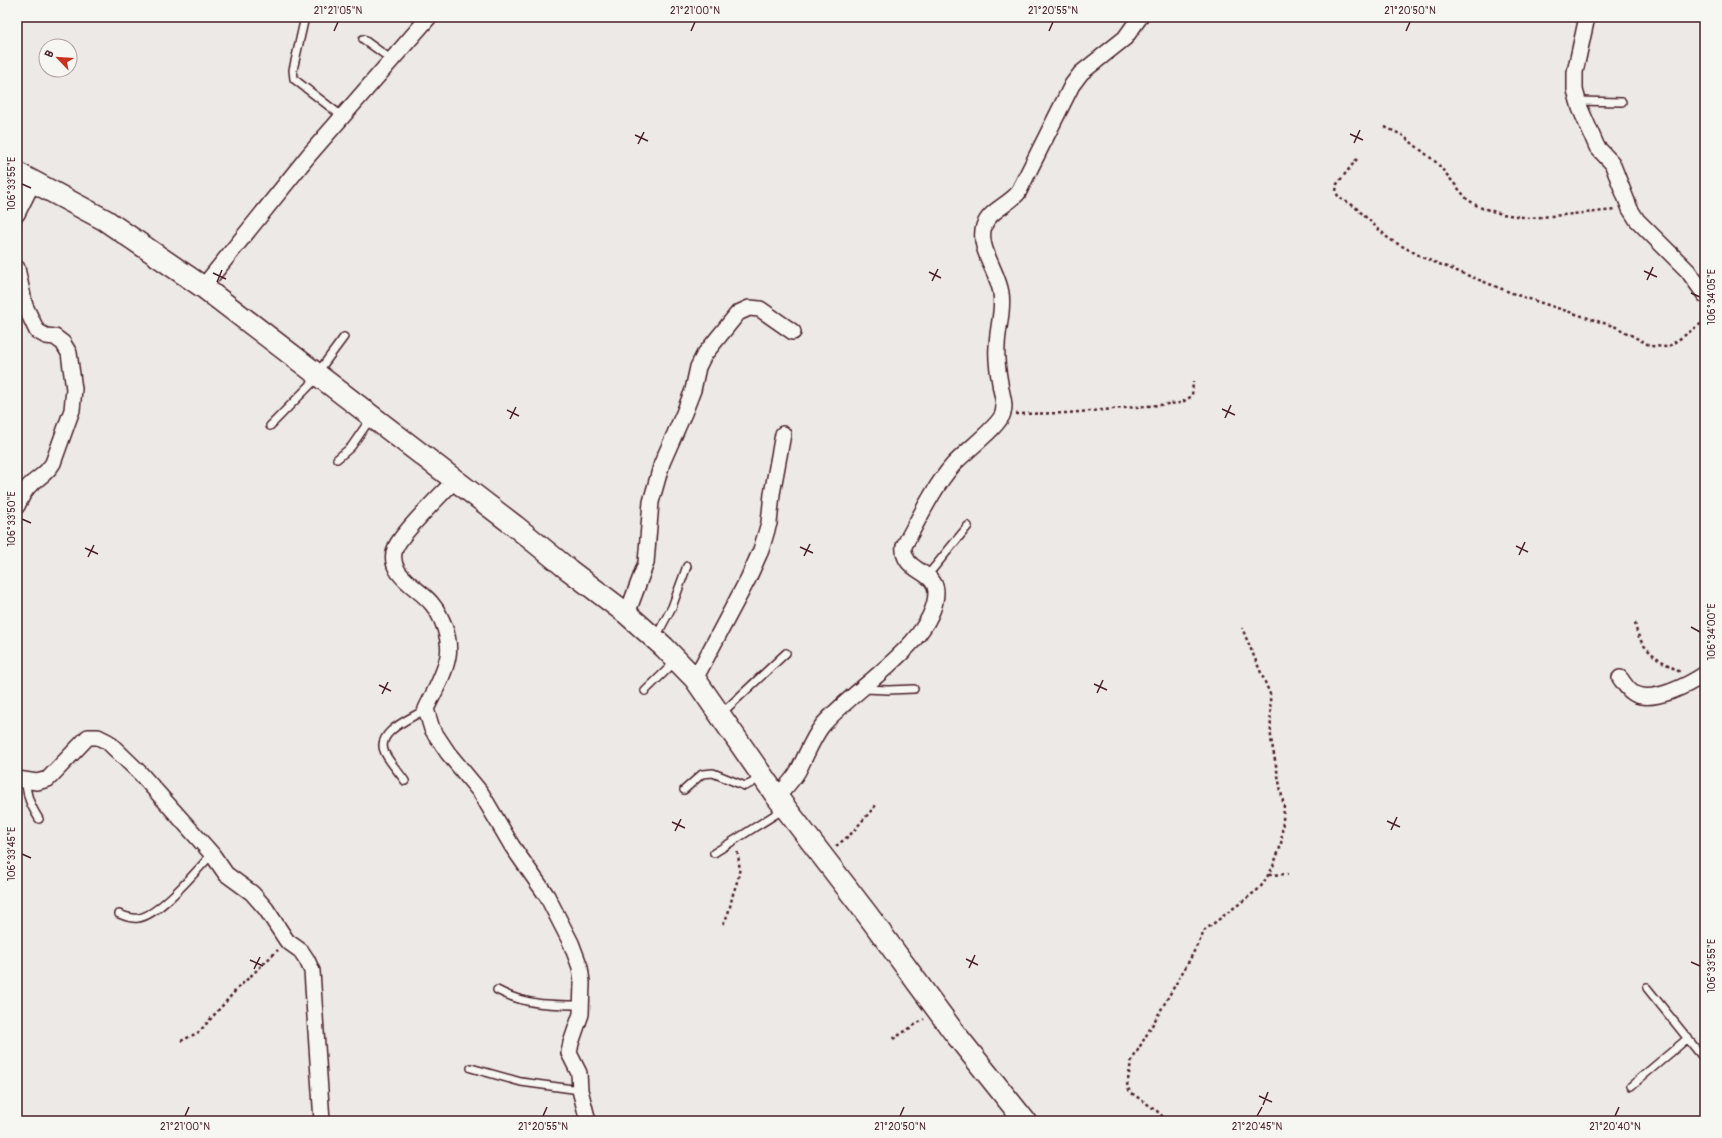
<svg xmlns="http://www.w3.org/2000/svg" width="1722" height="1138" font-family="Pangolin,sans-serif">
<rect width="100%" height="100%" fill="#ece9e6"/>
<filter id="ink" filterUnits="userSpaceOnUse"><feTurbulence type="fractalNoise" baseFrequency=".025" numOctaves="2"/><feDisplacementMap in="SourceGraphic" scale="8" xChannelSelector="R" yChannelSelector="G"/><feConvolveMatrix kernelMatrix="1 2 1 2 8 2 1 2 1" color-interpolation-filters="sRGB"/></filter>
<g filter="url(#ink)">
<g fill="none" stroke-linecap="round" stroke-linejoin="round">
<g stroke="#4a1f2b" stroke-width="10">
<path id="lane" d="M305 17 293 70 294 79 343 117
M363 39 392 60
M1578 101 1622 102
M318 372 344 337
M270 426 318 377
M337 459 351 447 371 418
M927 576 968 526
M656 637 672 607 687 566
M865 689 888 690 914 689
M645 691 676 661
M722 713 786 653
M26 780C26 796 31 806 39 819
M405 781C399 772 390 763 385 753 374 732 412 718 426 709
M684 790 702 774 713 773 745 786 752 783 760 775
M714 853 784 809
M119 914C125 916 131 919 138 918 159 916 197 870 212 854
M1647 988 1705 1060
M497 990C525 1005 550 1005 581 1005
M471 1068 521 1082 580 1090
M1631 1086 1688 1038"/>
</g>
<g stroke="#4a1f2b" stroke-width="18">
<path id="street" d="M1587 17 1575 72V90L1580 108 1597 147 1612 163 1630 209 1637 220 1688 271 1705 295
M17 214 33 182
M17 268 25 306 37 331 46 336 55 337 63 343 69 353 74 389 72 410 53 463C46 475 37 478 28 487 23 493 20 500 17 506
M203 287 309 155 429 17
M455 480C442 494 400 534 395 549 386 575 420 588 432 604 442 616 451 639 448 656 445 674 434 692 426 709L432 729 448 753 481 793 512 846 547 896 571 943 580 967 582 982 581 1014 571 1043 569 1053 579 1073 580 1090 588 1121
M627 614 646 563 651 502 662 463 684 413 693 390 698 367 704 355 738 313 749 308 760 309 793 332
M1620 678C1624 683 1628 691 1635 694 1654 703 1688 685 1705 674
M695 679 748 579 761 550 769 523 772 494 783 434
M17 779 37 782 48 779 88 737H98L108 742 140 773 212 854 226 874 252 893 266 909 287 941 301 951 307 960 312 971 322 1121
M777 797C784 789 793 780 798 771 806 756 812 739 822 726 852 689 936 642 936 592 936 570 901 572 904 546 919 519 933 488 953 465 963 453 1000 426 1003 413 1006 404 1001 393 1000 383 998 372 996 359 997 347 997 329 1004 311 1001 293 998 271 977 248 984 226 989 211 1008 205 1018 193L1072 85 1081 73 1125 38 1140 17"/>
</g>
<g stroke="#4a1f2b" stroke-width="24">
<path id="secondary" d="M17 173 105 220 203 287 515 526 569 570 627 614 664 647 695 679 777 797 867 914 953 1031 1025 1121"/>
</g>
<path stroke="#4a1f2b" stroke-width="2.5" stroke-dasharray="3 3" stroke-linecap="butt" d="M1385 127 1402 135 1437 163 1467 199 1479 207 1502 214 1530 218 1616 210
M1357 159 1337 184 1336 192 1339 198 1354 206 1389 239 1424 258 1517 295 1616 327 1651 346 1668 347 1705 321
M1016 414 1068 413 1181 403 1192 396 1193 381
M1635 623C1639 650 1658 659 1680 672
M836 846 850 835 877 804
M1269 875 1288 874
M723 924C730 912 730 905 733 894 740 874 741 870 737 850
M893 1039 924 1019
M181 1041 199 1032 238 988 278 950
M1167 1121 1156 1110 1130 1092 1127 1086 1131 1062 1189 961 1205 930 1260 888 1272 869 1281 845 1284 807 1271 739 1270 694 1242 628"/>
<use href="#lane" stroke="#f6f6f2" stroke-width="7"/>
<use href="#street" stroke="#f6f6f2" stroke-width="15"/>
<use href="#secondary" stroke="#f6f6f2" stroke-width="21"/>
</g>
</g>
<path fill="none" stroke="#4a1f2b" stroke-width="1.5" d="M334 31 338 22M691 31 695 22M1049 31 1053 22M1406 31 1410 22M1350 134 1363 140M635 135 648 141M1354 143 1360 130M638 144 644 132M22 184 31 188M1644 271 1657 277M929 272 941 278M213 273 226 279M1647 280 1653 267M932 281 938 269M217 282 222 270M1691 293 1700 297M1222 409 1235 415M507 410 519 416M1225 418 1231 405M510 419 516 407M22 519 31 523M1516 546 1528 552M800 547 813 553M85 548 98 554M1519 555 1525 542M804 556 810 544M88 557 94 545M1691 627 1700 632M1094 684 1107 690M379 685 391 691M1097 693 1103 680M382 694 388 682M1387 821 1400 827M672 822 685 828M1391 830 1397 817M675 831 681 819M22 854 31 858M966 959 978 965M250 960 263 966M1691 962 1700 966M969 968 975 955M254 969 260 957M1259 1096 1272 1102M1263 1105 1268 1092M185 1116 189 1107M543 1116 547 1107M900 1116 904 1107M1257 1116 1262 1107M1615 1116 1619 1107"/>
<rect width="1722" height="1138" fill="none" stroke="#f6f6f2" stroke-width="44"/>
<g transform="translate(58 58) rotate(295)"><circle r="19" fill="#f6f6f2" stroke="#b1a0a2"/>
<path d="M0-3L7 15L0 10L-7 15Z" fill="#c8321e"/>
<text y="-6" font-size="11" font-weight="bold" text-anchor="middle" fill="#4a1f2b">B</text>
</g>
<rect x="22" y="22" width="1678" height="1094" fill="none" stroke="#4a1f2b" stroke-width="1.5"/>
<g font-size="10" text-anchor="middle" fill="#4a1f2b">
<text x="338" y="14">21°21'05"N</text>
<text x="695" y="14">21°21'00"N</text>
<text x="1053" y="14">21°20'55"N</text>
<text x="1410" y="14">21°20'50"N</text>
<text transform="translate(11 184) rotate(-90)" y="4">106°33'55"E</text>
<text transform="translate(1711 297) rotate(-90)" y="4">106°34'05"E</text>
<text transform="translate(11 519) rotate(-90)" y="4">106°33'50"E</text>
<text transform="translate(1711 632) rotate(-90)" y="4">106°34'00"E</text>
<text transform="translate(11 854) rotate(-90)" y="4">106°33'45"E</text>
<text transform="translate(1711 966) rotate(-90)" y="4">106°33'55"E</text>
<text x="185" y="1130">21°21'00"N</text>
<text x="543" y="1130">21°20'55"N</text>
<text x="900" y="1130">21°20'50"N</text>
<text x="1257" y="1130">21°20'45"N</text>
<text x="1615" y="1130">21°20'40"N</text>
</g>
</svg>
